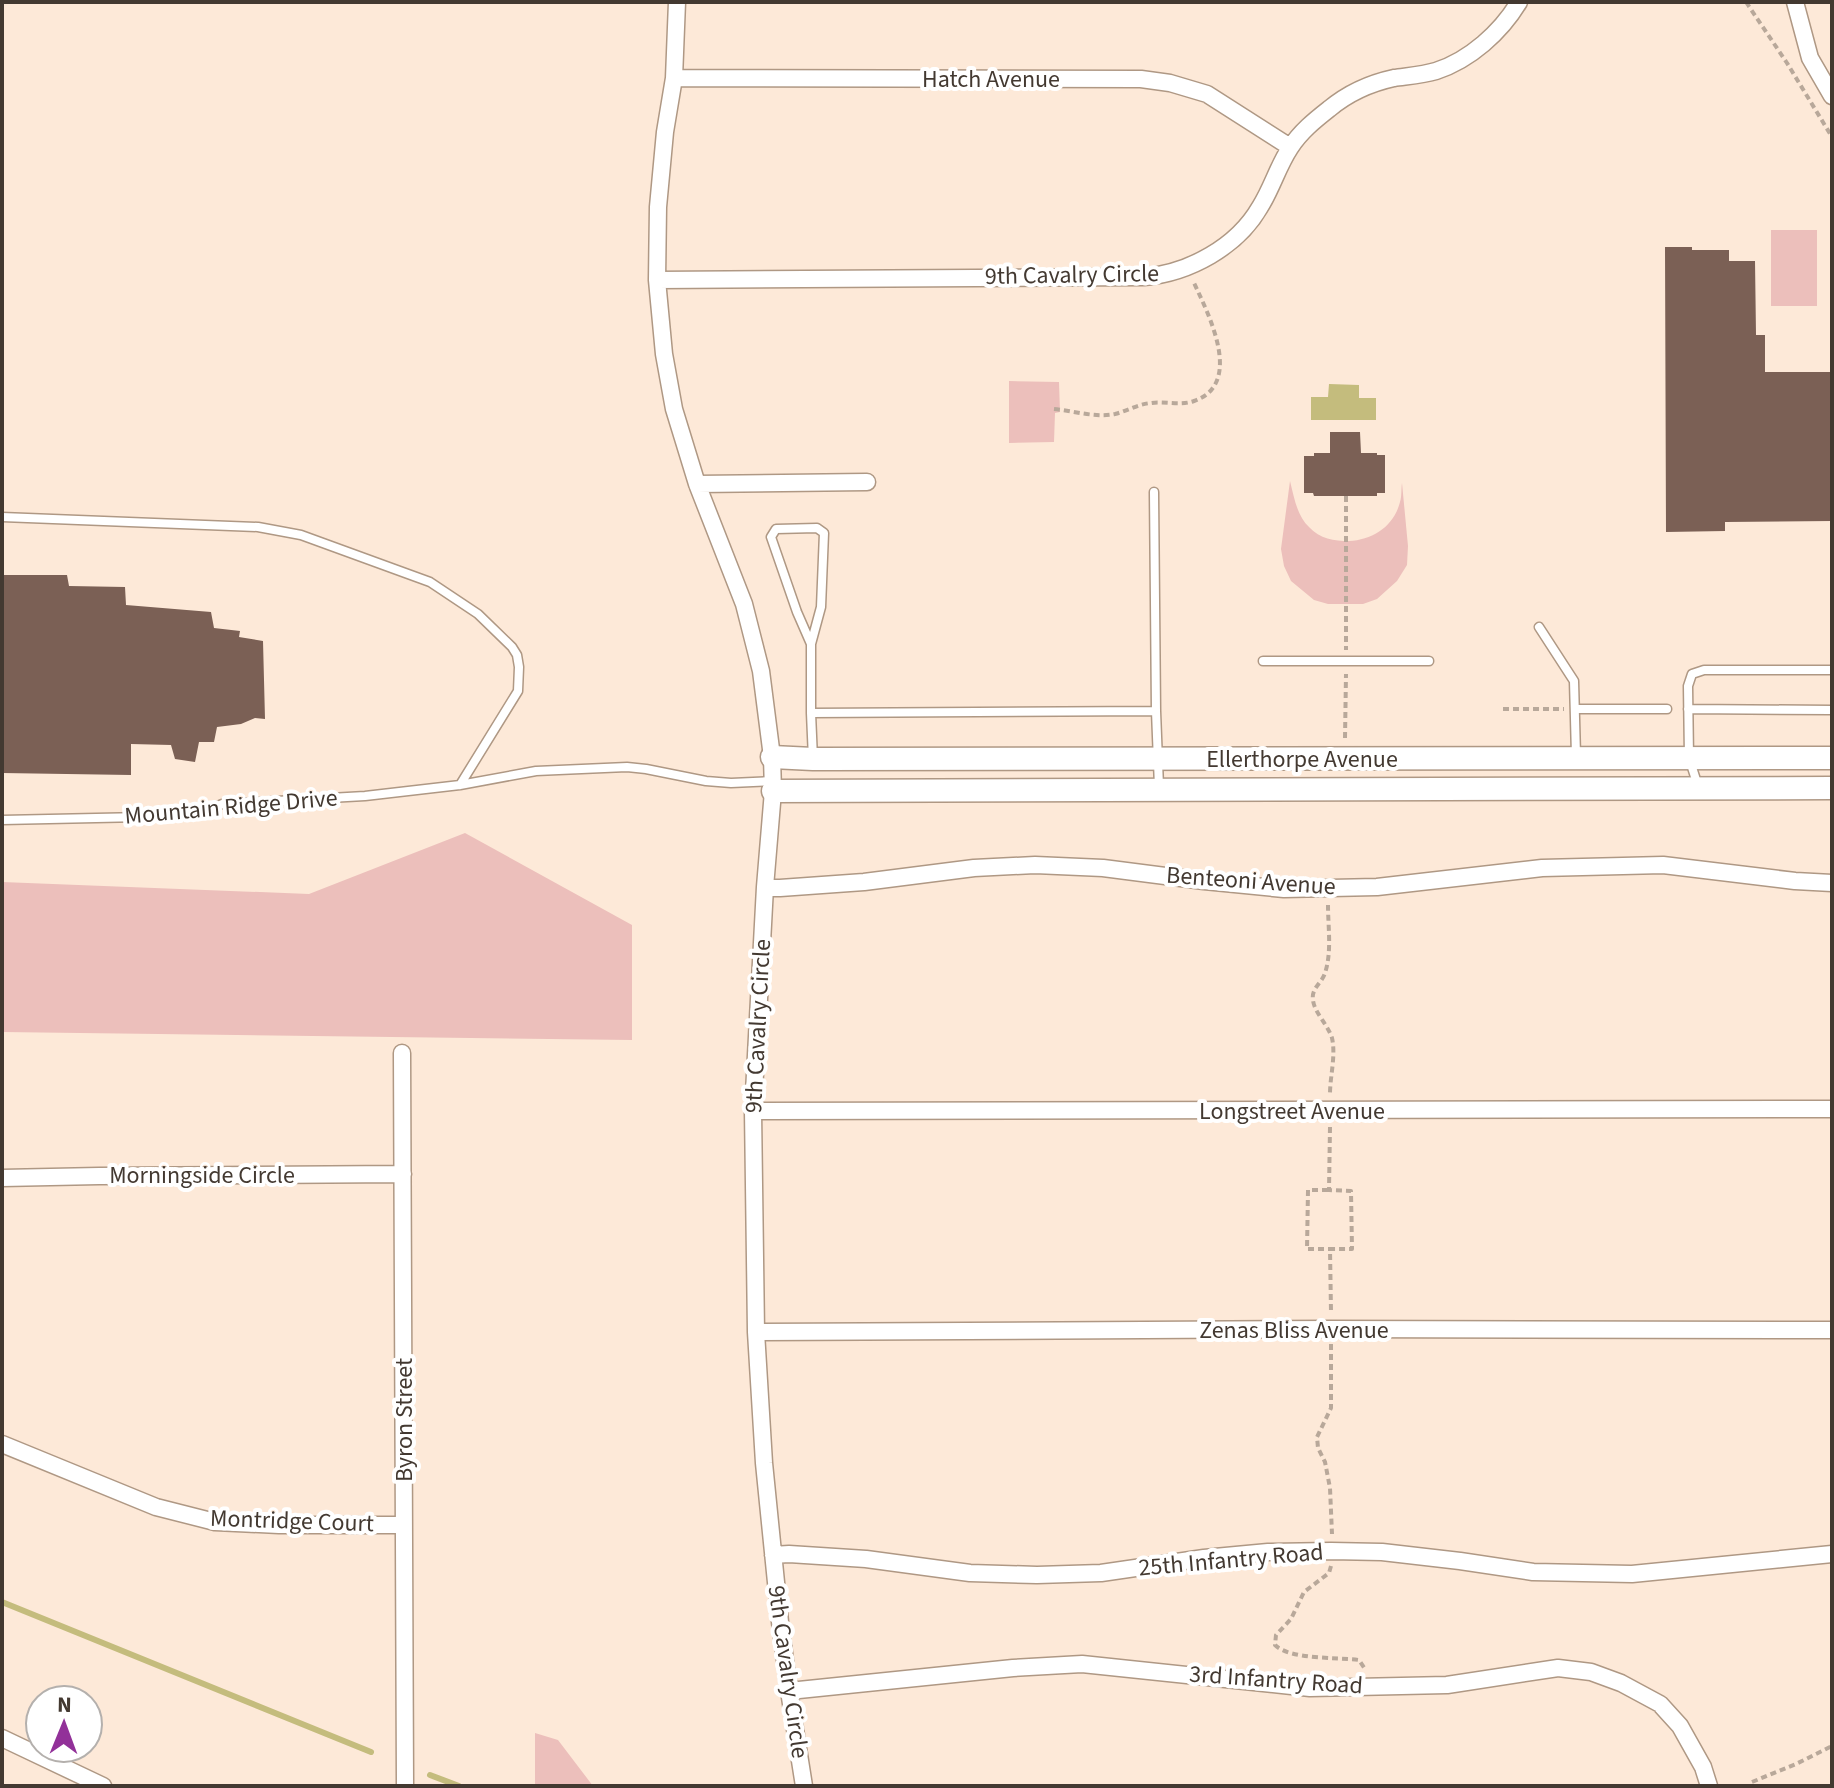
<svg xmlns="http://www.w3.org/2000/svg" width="1834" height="1788" font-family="'Source Sans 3',sans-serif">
<rect width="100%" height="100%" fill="#fde9d8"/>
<path fill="#ecbfbb" d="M1771 230H1817V306H1771Z
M1009 381 1059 382 1060 412 1055 413 1054 442 1009 443Z
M1290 481C1294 497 1297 516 1309 527 1320 539 1334 541 1349 541 1373 540 1394 526 1400 502 1402 496 1401 489 1402 483L1408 546 1407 565 1397 581 1377 599 1363 604H1328L1314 600 1291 581 1284 566 1281 549Z
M465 833 632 925V1040L2 1032V882L309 894Z
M535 1733 558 1740 593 1786H535Z"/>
<path fill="#c4bc7d" d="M1329 384 1359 385V398H1376V420H1311V397H1328Z"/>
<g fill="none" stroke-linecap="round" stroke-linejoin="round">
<path stroke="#c4bc7d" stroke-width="6" d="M2 1602 371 1752
M430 1775 459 1786"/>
</g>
<path fill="#7b6055" d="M1665 247H1692V250H1729V261H1755L1756 335H1765V372H1832V521L1725 522V531L1666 532Z
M1330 432H1360L1361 453H1377V455H1385V493H1377V496H1314L1313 493H1304V456H1314V453H1330Z
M2 575H67L69 586 125 587 126 605 211 612 214 628 240 631 239 637 263 641 265 719 255 718 241 724 217 727 214 742H199L195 762 175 759 171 745 131 744V775L2 773Z"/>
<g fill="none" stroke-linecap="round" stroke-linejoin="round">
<g stroke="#af9884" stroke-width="11">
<path id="lane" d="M1154 492 1156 711
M2 517 258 527 301 535 430 582 478 614 512 647 517 655 519 667 518 691 460 785
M1539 627 1574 681 1576 756
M1263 661H1429
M1576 709H1667
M1688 709 1832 710
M811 713V644L797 612 771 537 776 529 817 528 824 533 821 607 811 644
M813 759 811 713 1156 711 1159 787
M1698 786 1689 758 1688 686 1692 674 1704 670H1832
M2 820 190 816 205 812 222 804 365 796 460 785 536 771 627 767 646 769 706 781 731 783 772 781"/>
</g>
<g stroke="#af9884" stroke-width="19">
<path id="street" d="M677 2 674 78 665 132 658 207 657 280 664 354 674 409 697 484 744 604 761 671 772 757 773 791 765 887 753 1111 756 1332 764 1463 780 1622 789 1691 804 1786
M1795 2 1810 58 1832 96
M674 78 1141 79 1170 83 1207 94 1290 147
M657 280 1144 277C1189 273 1237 247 1260 207 1272 188 1278 166 1290 148 1300 132 1315 120 1329 109 1347 94 1371 83 1394 78 1408 76 1423 75 1436 71 1470 60 1501 32 1519 2
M697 484 867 482
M765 887 780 888 864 882 974 868 1035 865 1103 868 1204 881 1284 889 1377 887 1542 868 1663 865 1795 881 1832 883
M402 1053 405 1786
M753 1111 1832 1109
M2 1178 99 1176 403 1174
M756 1332 1331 1329 1832 1330
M2 1444 156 1507 215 1522 279 1525H404
M773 1555 789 1554 866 1559 970 1573 1037 1575 1101 1573 1204 1558 1268 1552 1331 1551 1382 1552 1460 1561 1533 1572 1632 1574 1832 1554
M789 1691 1013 1668 1082 1664 1310 1688 1447 1685 1558 1668 1591 1672 1621 1683 1660 1704 1680 1726 1703 1767 1709 1786
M2 1738 103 1786"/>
</g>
<g stroke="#af9884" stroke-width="25">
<path id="secondary" d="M772 757 813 759 1832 758
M773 791 1832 788"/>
</g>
<path stroke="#b8a89a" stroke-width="4" stroke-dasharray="6 4" stroke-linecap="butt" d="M1746 2 1787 63 1832 137
M1054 409C1074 411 1096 418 1115 414 1127 411 1138 404 1151 403 1164 401 1180 406 1194 401 1244 384 1209 315 1194 283
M1346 496V650
M1503 709H1564
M1345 738 1346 674
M1328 905C1328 927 1332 952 1325 973 1322 983 1311 988 1313 1000 1314 1012 1328 1025 1332 1038 1336 1056 1330 1076 1330 1094
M1330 1127 1329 1190 1351 1191 1352 1249H1330L1331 1312
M1328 1190H1308L1307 1249H1330
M1331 1344V1408L1317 1437 1318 1448 1325 1462 1330 1488 1332 1534
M1331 1566 1329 1573 1304 1592 1291 1619 1276 1635 1275 1645C1290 1660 1337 1657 1359 1660L1365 1669
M1752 1782 1796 1764 1832 1746"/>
<use href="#lane" stroke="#fff" stroke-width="8"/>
<use href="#street" stroke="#fff" stroke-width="16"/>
<use href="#secondary" stroke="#fff" stroke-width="22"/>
</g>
<g text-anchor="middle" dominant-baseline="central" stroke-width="8" stroke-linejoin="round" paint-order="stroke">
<g font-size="24" fill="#433931" stroke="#fff">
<text x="991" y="79">Hatch Avenue</text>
<text transform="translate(1072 275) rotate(-1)">9th Cavalry Circle</text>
<text x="1302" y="759">Ellerthorpe Avenue</text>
<text transform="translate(231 807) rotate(-5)">Mountain Ridge Drive</text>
<text transform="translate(1251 881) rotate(4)">Benteoni Avenue</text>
<text transform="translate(758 1026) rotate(-87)">9th Cavalry Circle</text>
<text x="1292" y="1111">Longstreet Avenue</text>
<text x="202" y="1175">Morningside Circle</text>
<text x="1294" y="1330">Zenas Bliss Avenue</text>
<text transform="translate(404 1420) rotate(-90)">Byron Street</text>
<text transform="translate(292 1521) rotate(2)">Montridge Court</text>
<text transform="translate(1231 1560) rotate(-5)">25th Infantry Road</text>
<text transform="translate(788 1672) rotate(82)">9th Cavalry Circle</text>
<text transform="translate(1276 1680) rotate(4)">3rd Infantry Road</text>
</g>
</g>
<rect width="1834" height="1788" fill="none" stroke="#433931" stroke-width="8"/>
<g transform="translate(64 1724) rotate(1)"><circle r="38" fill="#ffffff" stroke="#b4b0ad" stroke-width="2"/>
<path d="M0-6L14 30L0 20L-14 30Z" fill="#923199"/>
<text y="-12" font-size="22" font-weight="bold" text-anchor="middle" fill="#433931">N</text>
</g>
</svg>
